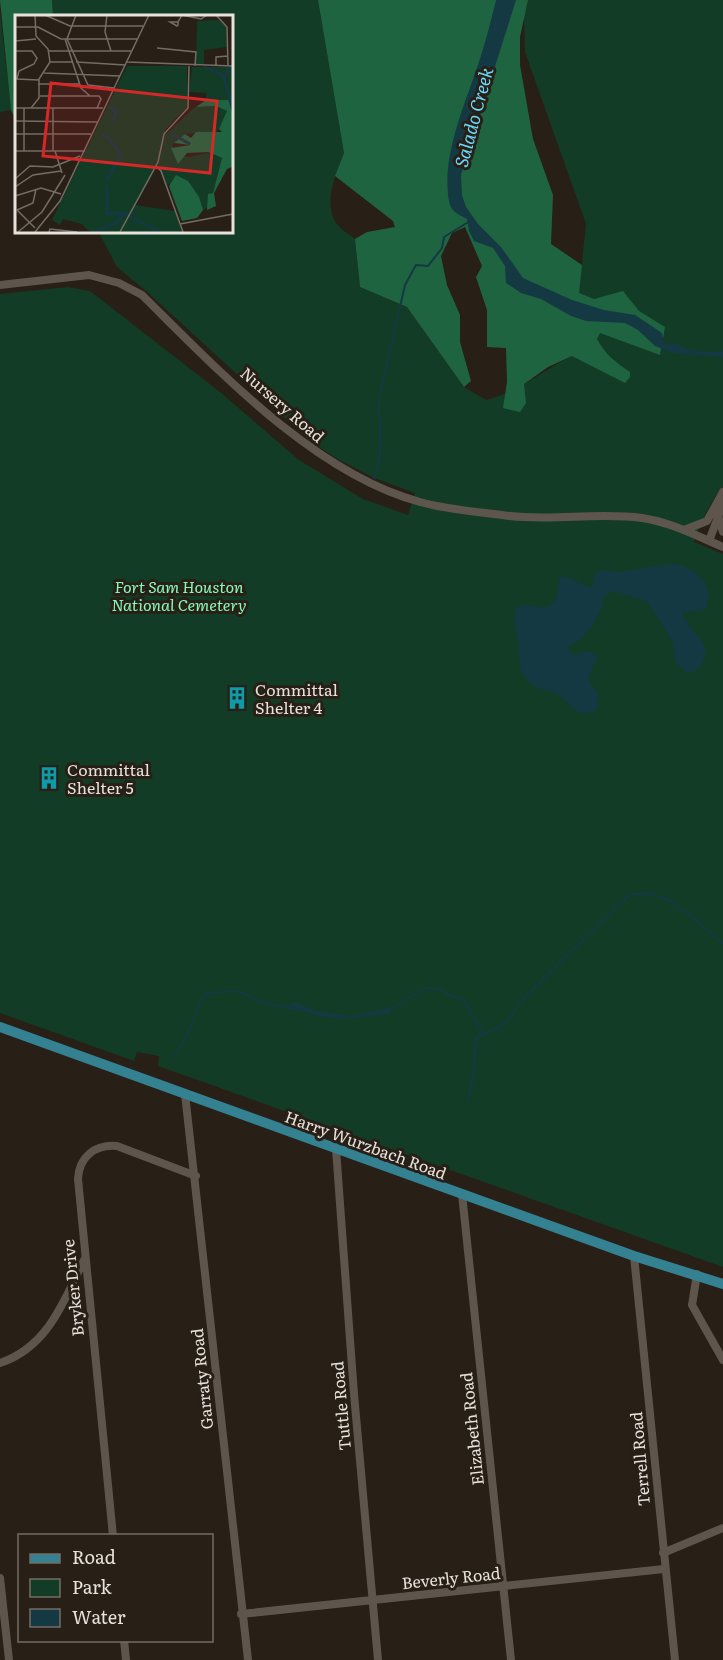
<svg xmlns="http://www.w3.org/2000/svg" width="723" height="1660" font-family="Literata,serif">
<rect width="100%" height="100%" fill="#281f17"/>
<path fill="#123c26" d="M52 0H318L344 153C336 173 323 202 336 223 340 229 349 234 355 239L360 287 407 307 464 387 486 400C518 393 543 370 572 356L586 224 525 52 524 16 528 0H723V487C712 498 699 527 694 542L723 554V1267L158 1066 159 1056 137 1052 134 1061 0 1013V294L68 287 90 291 220 392 299 460 363 499 408 515 415 493 374 478 339 460 310 441 146 291 117 267 98 231H231V16H53Z
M0 11 11 110 0 112Z"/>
<path fill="#1f6441" d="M0 0H52L53 16H16V121L11 110Z
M318 0H528L520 37V65L533 139 553 195 551 244 582 265 579 293 594 299 623 291 639 311 665 327 660 355 600 333 597 339C605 354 615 362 630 372V377L625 383 572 356 548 367 524 384 526 403 520 412 503 408 507 382 506 348 487 347V310L476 277 482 266 465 227 452 233 441 256 447 285 460 315V342L471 381 464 387 407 307 360 287 355 239 367 232 395 227 393 221 335 176 344 153Z"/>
<path fill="#153943" d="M496 0H516L461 175 462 195 466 207 478 224 501 247 523 278 572 300 604 310 635 315 662 333 664 344H678C687 352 712 353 723 351V357L674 353 655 346 638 330 625 323 586 321 571 316 541 299 521 293 506 283 505 266 493 248 474 241 469 231 467 219C458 214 451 212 449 201 440 153 470 94 483 49 488 33 492 16 496 0Z
M669 564C692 563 718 586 705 610L682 612C686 631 718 644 700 666 696 671 693 672 688 673L676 664 673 642 647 601 612 591 604 596C603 610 585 643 570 644L568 649 573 655 590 651 597 657 588 679 599 696 596 710C576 721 571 702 557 694 552 690 545 691 539 688 516 677 520 658 518 639 516 628 512 618 517 607 529 601 548 616 556 598 560 591 556 583 562 575L591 588 596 572 601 570 621 572Z
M294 1002 319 1012 341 1014 346 1017 389 1008 391 1011 387 1014 344 1019 323 1017 288 1006Z"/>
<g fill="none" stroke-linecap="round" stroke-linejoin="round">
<path stroke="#153943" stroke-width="2" d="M380 393 405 285 416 265 428 266 442 248 444 237 470 221
M374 478C385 453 378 423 379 396
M390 1009 425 988 438 989 465 1002 483 1032
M173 1057 186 1038 201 1000 208 993 238 991 265 1003 316 1013
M468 1099 473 1079 476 1038 505 1024 521 1001 627 897C660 880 699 925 723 943"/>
<path stroke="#5e554c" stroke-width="8" d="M0 285 89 275 119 283 142 295C218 370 315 474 420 502 449 510 480 512 510 516 554 521 598 512 642 518 670 522 697 536 723 547
M718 516 723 532
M684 530 707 521 723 492
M709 541 723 504
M185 1094 248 1660
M336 1149 354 1394 378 1660
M462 1194 511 1660
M634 1256 675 1660
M697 1274 692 1305 723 1360
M0 1363C48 1347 64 1301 84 1260
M113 1536 78 1179C79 1157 95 1144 117 1146L196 1176
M663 1553 723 1528
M0 1578 9 1660
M241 1614 664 1569
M124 1640 126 1660"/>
<path stroke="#338191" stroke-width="10" d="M0 1027 634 1256 723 1284"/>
</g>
<defs>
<g id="building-bare" transform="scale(1.8)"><path d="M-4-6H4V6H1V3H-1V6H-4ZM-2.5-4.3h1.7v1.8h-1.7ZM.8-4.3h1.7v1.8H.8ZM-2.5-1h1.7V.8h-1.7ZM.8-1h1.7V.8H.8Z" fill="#0f9aa8" stroke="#281f17" stroke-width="2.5" paint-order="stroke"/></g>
</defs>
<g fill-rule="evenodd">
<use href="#building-bare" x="237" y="698"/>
<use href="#building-bare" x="49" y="778"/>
</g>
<g text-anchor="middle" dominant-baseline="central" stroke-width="6" stroke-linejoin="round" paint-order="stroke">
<g font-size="16" fill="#e7e2dc" stroke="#281f17">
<text transform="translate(283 404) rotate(41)">Nursery Road</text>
<text transform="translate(366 1144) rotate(20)">Harry Wurzbach Road</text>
<text transform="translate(72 1288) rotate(-96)">Bryker Drive</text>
<text transform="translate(201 1379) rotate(-96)">Garraty Road</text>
<text transform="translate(340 1406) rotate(-95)">Tuttle Road</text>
<text transform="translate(471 1429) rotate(-96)">Elizabeth Road</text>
<text transform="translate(639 1459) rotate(-95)">Terrell Road</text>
<text transform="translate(451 1577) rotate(-6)">Beverly Road</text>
</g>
<g font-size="16" font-style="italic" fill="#84fab8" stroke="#281f17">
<text x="179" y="586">Fort Sam Houston<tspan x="179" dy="18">National Cemetery</tspan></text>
</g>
<g font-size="16" fill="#e7e2dc" stroke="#281f17" text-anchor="start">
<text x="255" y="689">Committal<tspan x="255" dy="18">Shelter 4</tspan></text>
<text x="67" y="769">Committal<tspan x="67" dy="18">Shelter 5</tspan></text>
</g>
<g font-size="18" font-style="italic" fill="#69dbfd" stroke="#281f17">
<text transform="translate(473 117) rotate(-75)">Salado Creek</text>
</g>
</g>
<g transform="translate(15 15)">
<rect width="218" height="218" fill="#281f17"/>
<path d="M204 5 211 12 212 32 189 35V50H181L182 6ZM112 51H172V92L151 114 148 122 180 92 202 91 211 94 213 99 202 117 170 119 157 130 161 139 174 142 192 138 207 143 198 178 193 180V192L188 195 173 166 168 164 152 170 143 150 120 190 160 196 167 217H75L67 209 48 204 45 210 37 205ZM177 52H217V85H191V78L174 77Z" fill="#123c26"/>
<path d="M191 85H218L217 152 212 154 199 178 201 191 192 195 193 179 198 178 207 143 193 137 172 138 163 149 156 133 175 130 159 128 170 119 176 123 181 117H207L204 114 212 96 201 91 181 92ZM161 160 173 166 184 182 188 195 182 203 167 206 154 171Z" fill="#1f6441"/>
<path fill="none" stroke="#153943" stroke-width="3" d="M189 52 209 61M215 52 209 63 218 96M95 92 101 97 97 108M159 120 175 129M87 121 93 122 106 140 91 166M92 171V199L109 198M109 198 144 217M79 217 101 208 109 198"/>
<path fill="none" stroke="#746d66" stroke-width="1.5" d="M30 0 55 11H128M61 0 52 24 73 70 99 73M92 0 90 17 96 36M201 0 212 12 213 51M155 7H163V10L162 11ZM163 7 167 0 186 4 192 0M0 12H23L46 24H123M50 24 66 73 75 81M0 26 21 24M142 33 181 37 180 51M0 36H17L22 43 19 49 4 56 2 64 24 65M34 36H116M35 47H57M61 47 110 50M112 47 218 51M201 51V42L213 41M29 58 105 61M23 69H65M25 81H84L86 84 82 93M0 93H88M16 93 24 83V64L35 47 33 34 21 21 20 0M38 93V136M0 106 82 107M0 119H76M0 136H70M9 136V93M40 136 47 158M141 151 146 156 168 217M0 164 15 151 38 152 65 141M0 172 18 160 46 156M0 181 26 173 46 179M2 195 18 188 21 174M2 195 20 213M165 209 218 199M3 217 27 197 50 160M20 217 45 186 134 0M34 217 35 214 62 217M105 217 143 147 149 119 173 93 174 51"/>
<path fill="#d62828" fill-opacity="0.15" stroke="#d62828" stroke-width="3" d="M36 68 202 86 195 158 28 141Z"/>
<rect width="218" height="218" fill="none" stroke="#e7e2dc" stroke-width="3"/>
</g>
<rect x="18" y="1534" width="195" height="108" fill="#281f17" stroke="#746d66" stroke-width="1.5"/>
<rect x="30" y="1554" width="30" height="9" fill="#338191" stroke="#746d66" stroke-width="1.5"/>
<text x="72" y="1564" font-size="18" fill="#e7e2dc">Road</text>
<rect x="30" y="1579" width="30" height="18" fill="#123c26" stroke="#746d66" stroke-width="1.5"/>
<text x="72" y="1594" font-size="18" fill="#e7e2dc">Park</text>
<rect x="30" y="1609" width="30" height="18" fill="#153943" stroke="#746d66" stroke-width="1.5"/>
<text x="72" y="1624" font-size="18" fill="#e7e2dc">Water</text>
</svg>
